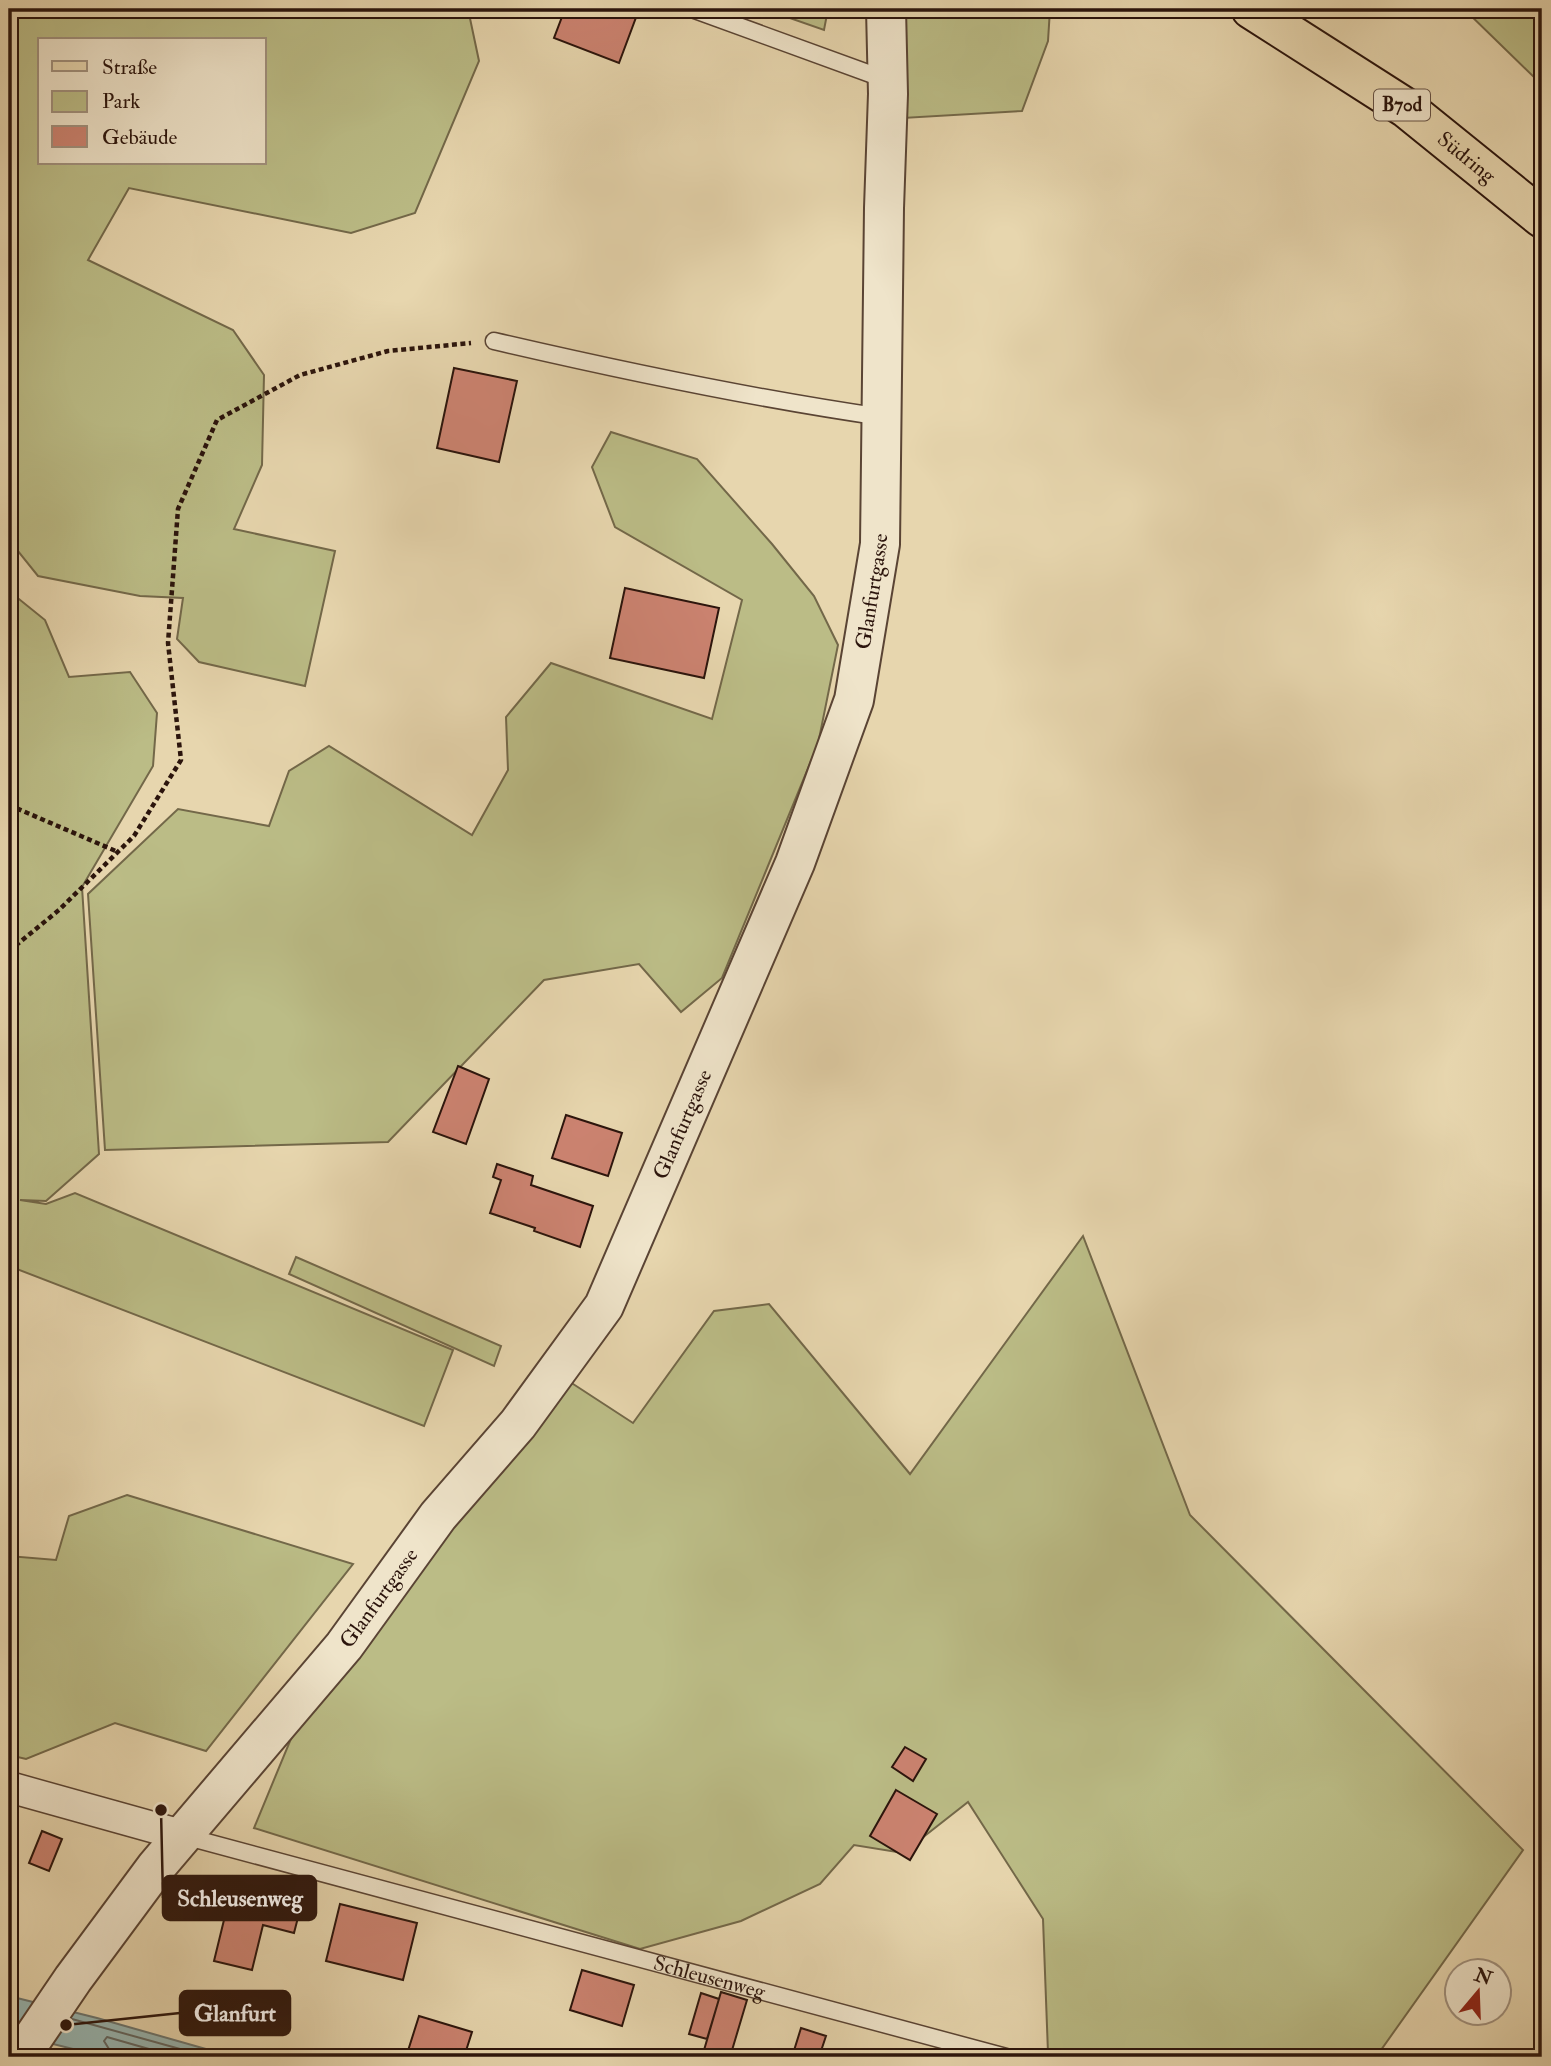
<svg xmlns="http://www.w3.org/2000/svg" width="1551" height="2066" font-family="'IM FELL Double Pica',serif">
<rect width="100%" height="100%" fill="#e7d6ae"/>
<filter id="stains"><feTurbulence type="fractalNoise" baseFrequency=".00286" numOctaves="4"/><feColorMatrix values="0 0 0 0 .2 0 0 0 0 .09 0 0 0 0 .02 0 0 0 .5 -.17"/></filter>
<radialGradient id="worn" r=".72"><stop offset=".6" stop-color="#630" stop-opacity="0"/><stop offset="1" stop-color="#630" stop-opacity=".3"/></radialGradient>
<path fill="#bbbc86" stroke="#736849" stroke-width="2" fill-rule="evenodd" d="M9 9H468L479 61 415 213 351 233 129 188 88 260 233 330 264 375 262 465 234 529 335 551 305 686 199 662 177 639 183 598 140 596 38 576 9 540ZM40 40H264V163H40Z
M764 9H828L824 30Z
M903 9H1050L1048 41 1022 111 903 118Z
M1464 9H1533L1542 16V85Z
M611 432 697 459 772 544 814 596 838 645 818 744 722 978 681 1012 639 964 544 980 388 1142 105 1150 88 894 178 809 269 826 289 771 329 746 472 835 508 770 506 717 551 663 712 719 742 600 615 527 592 467Z
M9 591 45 620 69 677 130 672 157 713 153 766 82 887 99 1154 46 1201 20 1200 46 1204 75 1193 453 1350 424 1426 9 1266Z
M1083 1236 1190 1515 1523 1850 1376 2057H1051L1048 2053 1043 1919 968 1802 903 1853 854 1845 820 1884 741 1921 640 1949 254 1828 295 1729 567 1380 633 1423 714 1311 769 1304 910 1474Z
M296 1257 501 1346 494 1366 289 1274Z
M127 1495 353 1564 206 1751 115 1723 26 1759 9 1755V1556L56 1560 69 1516Z"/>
<path fill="#98b7b3" stroke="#6c7670" stroke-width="2" d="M9 1996 97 2018 234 2057H105L9 2033Z"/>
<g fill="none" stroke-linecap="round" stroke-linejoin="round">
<path stroke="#626660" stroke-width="2" d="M72 2019 209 2057
M110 2057 109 2049 104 2041 107 2037 177 2057"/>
</g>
<path fill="#cc8371" stroke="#2b140c" stroke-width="2" d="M565 9H629L638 12 619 63 554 38Z
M454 368 517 381 499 462 437 448Z
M625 588 719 608 704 678 610 658Z
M458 1066 489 1079 466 1144 433 1132Z
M566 1115 622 1133 608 1176 552 1158Z
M497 1164 533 1176 531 1185 593 1206 580 1247 534 1231 535 1228 490 1213 501 1180 493 1177Z
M905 1747 926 1759 913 1781 892 1767Z
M896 1790 937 1814 910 1860 870 1836Z
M42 1831 62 1839 49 1871 29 1863Z
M233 1883 270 1892 271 1889 303 1898 294 1933 263 1925 252 1970 214 1961Z
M340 1904 417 1923 403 1980 326 1961Z
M582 1970 634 1985 622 2026 570 2010Z
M721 1992 747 2000 730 2057H702Z
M701 1993 719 1999 707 2039 689 2034Z
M419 2016 472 2032 464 2057H406Z
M801 2028 826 2036 819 2057H792Z"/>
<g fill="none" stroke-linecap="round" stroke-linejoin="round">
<g stroke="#5a4434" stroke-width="19">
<g id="service">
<path d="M692 9 887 80"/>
<path d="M494 341C623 371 751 398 882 417"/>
<path id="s1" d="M184 1836 1006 2057"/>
</g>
</g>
<g stroke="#5a4434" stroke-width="33">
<path id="minor" d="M9 1787 181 1835"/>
</g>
<g stroke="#5a4434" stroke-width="42">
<g id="tertiary">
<path id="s2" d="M20 2057 73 1979 156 1867 344 1646 438 1516 518 1424 604 1306 795 863 854 700 880 544 884 208 888 94 886 9"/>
</g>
</g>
<g stroke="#2b140c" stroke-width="42">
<g id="primary">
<path id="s3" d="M1251 9 1406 108 1542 218"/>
</g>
</g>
<path stroke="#2b140c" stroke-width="4.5" stroke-dasharray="5 3.5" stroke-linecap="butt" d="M9 805 118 852
M9 951 59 910 134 836 181 760 168 643 178 509 217 420 300 375 388 351 471 343"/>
<use href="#service" stroke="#efe4ca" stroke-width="16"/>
<use href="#minor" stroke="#efe4ca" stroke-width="30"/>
<use href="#tertiary" stroke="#efe4ca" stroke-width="38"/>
<use href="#primary" stroke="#e7d6ae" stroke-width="38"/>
</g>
<g text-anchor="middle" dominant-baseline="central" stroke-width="6" stroke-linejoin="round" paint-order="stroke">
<rect fill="#efe4ca" stroke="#665245" stroke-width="2" x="1374" y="89.5" width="56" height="31" rx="5"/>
<g font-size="19" font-weight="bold" fill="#2b140c">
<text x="1402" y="105">B70d</text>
</g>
<g font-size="21" fill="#2b140c" stroke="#efe4ca">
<text stroke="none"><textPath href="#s3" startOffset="262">Südring</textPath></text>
<text stroke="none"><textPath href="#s2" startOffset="1718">Glanfurtgasse</textPath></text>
<text stroke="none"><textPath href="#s2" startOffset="1150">Glanfurtgasse</textPath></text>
<text stroke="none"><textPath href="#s2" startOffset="583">Glanfurtgasse</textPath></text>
<text stroke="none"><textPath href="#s1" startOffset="544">Schleusenweg</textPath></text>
</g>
</g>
<path fill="none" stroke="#2b140c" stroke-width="2.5" d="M161 1810L163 1898M66 2025L180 2013"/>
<g fill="#2b140c" stroke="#efe4ca" stroke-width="2.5">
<circle cx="161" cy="1810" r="7"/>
<circle cx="66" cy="2025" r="7"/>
</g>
<g fill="#2b140c" stroke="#2b140c" stroke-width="2.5">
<rect x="163" y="1876" width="153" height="44" rx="7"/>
<rect x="180" y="1991" width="110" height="44" rx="7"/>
</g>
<g font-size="23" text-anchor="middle" font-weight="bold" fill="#fff">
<text x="240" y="1906">Schleusenweg</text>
<text x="235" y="2021">Glanfurt</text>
</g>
<rect width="1551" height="2066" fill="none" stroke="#e7d6ae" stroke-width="35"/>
<rect x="10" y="10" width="1530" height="2045" fill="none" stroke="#2b140c" stroke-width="3.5"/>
<rect x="18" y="18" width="1516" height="2031" fill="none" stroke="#2b140c" stroke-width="2"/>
<rect x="38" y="38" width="228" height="126" fill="#efe4ca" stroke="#a1917e" stroke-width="2"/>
<rect x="52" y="61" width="35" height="10" fill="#e7d6ae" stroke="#a1917e" stroke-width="2"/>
<text x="102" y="74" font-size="21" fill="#2b140c">Straße</text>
<rect x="52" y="91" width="35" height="21" fill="#bbbc86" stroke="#a1917e" stroke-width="2"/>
<text x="102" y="108" font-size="21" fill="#2b140c">Park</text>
<rect x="52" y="126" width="35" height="21" fill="#cc8371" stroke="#a1917e" stroke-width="2"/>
<text x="102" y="144" font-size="21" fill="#2b140c">Gebäude</text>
<g transform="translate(1478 1992) rotate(19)"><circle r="33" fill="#efe4ca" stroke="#a1917e" stroke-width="2"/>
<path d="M0-5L12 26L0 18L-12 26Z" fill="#8f2418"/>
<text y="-10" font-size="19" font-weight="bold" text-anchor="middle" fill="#2b140c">N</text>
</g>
<rect width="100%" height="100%" filter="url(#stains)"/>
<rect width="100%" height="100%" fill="url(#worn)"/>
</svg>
